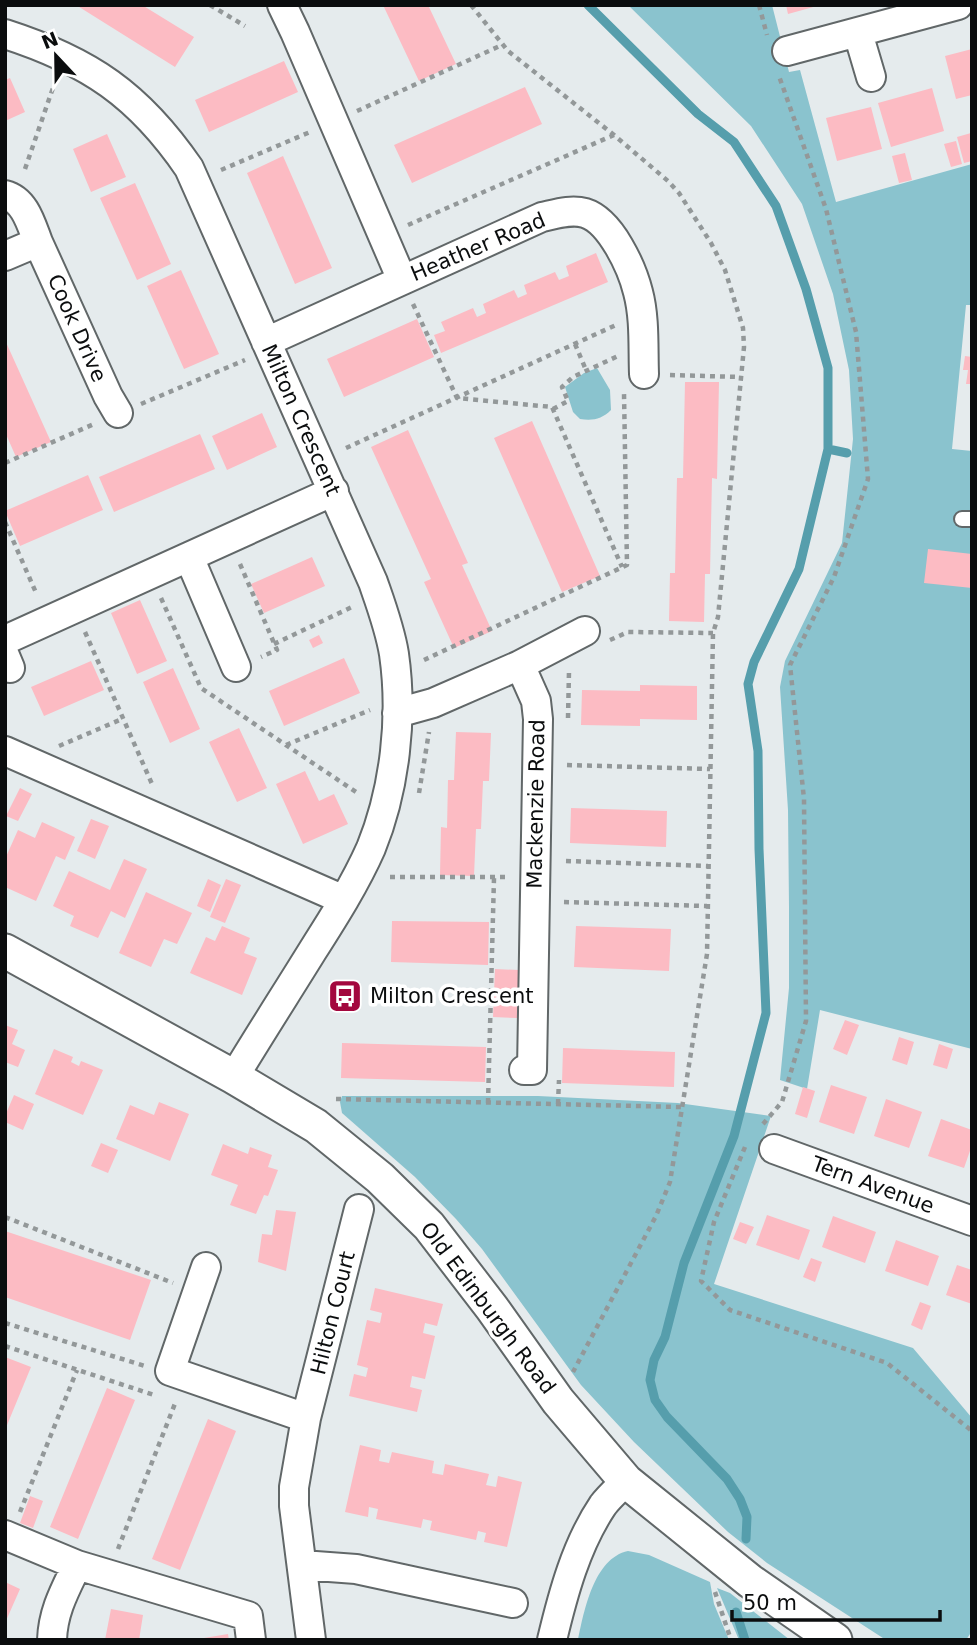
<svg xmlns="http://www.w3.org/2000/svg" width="977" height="1645" font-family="'DejaVu Sans',sans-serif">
<rect width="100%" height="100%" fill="#e5ebed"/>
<path fill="#8ac3ce" d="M628 5H772L789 72 800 70 836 202 972 164V305H966L952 449 972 451V1049L820 1010 807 1089 780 1080 789 988V907L788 810 780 687 785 661 842 543 853 439 849 370 833 294 802 204 751 126Z
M597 368 610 390 611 410C602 419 593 421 580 419L573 412 565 387 584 373Z
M342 1096H538L678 1103 771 1116 714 1284 913 1348 972 1418V1631L966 1640H886L767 1563 728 1532 634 1442 581 1385 482 1249 456 1219 415 1177 342 1113 340 1102Z
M628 1551 649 1555 710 1582 714 1604 729 1640H578C584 1611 594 1558 628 1551Z
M717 1588 730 1593 790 1640H739Z"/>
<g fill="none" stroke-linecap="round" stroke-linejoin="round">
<path stroke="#569eac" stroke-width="9" d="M588 5 698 114 734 142 776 206 806 289 828 368V449L847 453
M746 1539 747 1517 740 1499 727 1479 667 1417 655 1400 650 1380 654 1360 665 1337 684 1263 734 1136 766 1013 759 849 758 751 748 684 754 662 799 569 828 449
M736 1612 745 1640"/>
</g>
<path fill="#fcbbc3" d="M76 5H142L194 37 175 67Z
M383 5H428L456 64 419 81Z
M786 5H817V6L788 14Z
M972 49V95L956 99 945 56Z
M284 61 298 92 209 132 195 100Z
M10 78 25 112 5 121V80Z
M525 87 542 124 412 183 394 145Z
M932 88 944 131 891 147 878 103Z
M871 107 882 149 837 161 826 118Z
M971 133 972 161 964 163 957 137Z
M107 134 126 177 91 192 73 149Z
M956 141 962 164 951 167 944 144Z
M905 153 912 180 899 183 892 156Z
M283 156 332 268 295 284 247 173Z
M135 183 171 264 137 280 100 198Z
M596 253 608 282 441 353 434 335 445 331 441 322 473 308 477 317 486 313 483 304 514 290 518 298 527 294 524 285 555 272 559 280 569 276 566 266Z
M181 270 219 354 184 369 147 286Z
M417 319 434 357 344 397 327 359Z
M5 340 51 442 16 457 5 432Z
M965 356 972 357V384H966L968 370H963Z
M685 382H719L717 479 712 478 710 574H705L704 622 669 621 670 573H675L677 478H683Z
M262 413 277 447 227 470 212 436Z
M532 421 600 576 562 592 494 438Z
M408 430 468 563 462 565 492 631 454 648 424 582 431 579 371 447Z
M200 434 215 469 114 512 99 477Z
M88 475 103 510 20 546 5 511Z
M928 549 972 554V588L924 583Z
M312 557 325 586 264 613 251 584Z
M140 600 167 661 137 674 111 613Z
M319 635 323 643 313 648 309 640Z
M344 658 360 693 284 726 269 691Z
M91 661 104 690 44 716 31 687Z
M173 668 200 729 170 743 143 682Z
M640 685 697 686V720L640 719V726L581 725 582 690 640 691Z
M239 728 267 788 237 802 209 742Z
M456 732 491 733 489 781H483L481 829H476L474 876 440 875 441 827 447 828 448 780H454Z
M305 771 319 801 334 794 348 824 303 844 276 784Z
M20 788 32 794 18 821 6 816Z
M571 808 667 811 666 847 570 843Z
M91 819 109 826 95 859 77 851Z
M42 822 75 837 65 860 56 856 36 901 5 887V859L18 830 35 838Z
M124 859 147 869 125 918 111 911 98 938 70 926 74 916 53 906 69 871 110 890Z
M208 879 221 885 210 912 197 906Z
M226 879 241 885 225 923 210 917Z
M146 892 192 913 177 944 164 939 151 967 119 953Z
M392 921 489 922 488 965 391 962Z
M222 926 250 938 244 953 257 958 242 995 190 973 206 937 215 941Z
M576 926 671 929 669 971 574 967Z
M495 969 519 970 517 1018 493 1017Z
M845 1020 859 1025 847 1055 833 1049Z
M5 1025 18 1030 12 1044 25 1050 18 1067 5 1062Z
M899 1037 914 1042 907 1065 892 1060Z
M342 1043 486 1047 485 1082 341 1078Z
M939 1044 953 1049 947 1069 933 1065Z
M563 1048 675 1052 674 1087 562 1083Z
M54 1049 73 1057 71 1062 79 1066 81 1061 103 1070 83 1115 35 1094Z
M831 1085 867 1097 854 1134 819 1122Z
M803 1087 815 1091 807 1118 795 1114Z
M14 1095 34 1104 23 1130 5 1122V1116Z
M886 1099 922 1112 909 1148 874 1136Z
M159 1102 189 1114 170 1161 116 1139 130 1105 154 1115Z
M941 1119 972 1130V1145L964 1168 928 1156Z
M101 1143 118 1150 108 1173 91 1166Z
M223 1144 248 1154 250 1147 272 1155 268 1167 278 1170 268 1196 264 1195 256 1214 230 1205 238 1185 211 1175Z
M276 1210 296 1212 286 1271 258 1262 262 1234 272 1235Z
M767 1215 810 1230 799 1260 756 1245Z
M833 1216 876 1232 865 1263 822 1247Z
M740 1222 754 1227 746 1244 733 1239Z
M5 1231 151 1280 130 1340 5 1297Z
M896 1240 939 1256 928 1286 885 1271Z
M811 1258 822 1262 815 1282 803 1277Z
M957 1265 972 1270V1304L946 1295Z
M375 1288 443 1304 437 1326 425 1323 423 1333 435 1336 425 1379 412 1376 410 1387 422 1390 417 1412 349 1396 354 1374 366 1377 368 1368 357 1365 367 1320 380 1323 382 1313 370 1310Z
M920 1302 931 1306 922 1330 911 1325Z
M5 1357 31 1367 5 1430Z
M107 1388 135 1400 78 1539 50 1527Z
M208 1419 236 1431 180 1570 152 1559Z
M360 1445 381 1450 379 1461 389 1463 392 1452 434 1461 432 1473 443 1475 445 1464 489 1474 486 1485 496 1487 498 1476 522 1482 507 1547 484 1542 486 1533 478 1531 476 1540 430 1530 432 1521 423 1519 421 1528 376 1519 378 1509 369 1507 368 1517 345 1512Z
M30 1496 43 1501 33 1528 20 1523Z
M5 1582 20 1589 5 1623Z
M111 1609 143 1615 139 1640H105Z
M228 1634 229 1640H204V1638Z"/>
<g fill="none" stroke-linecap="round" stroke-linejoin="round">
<g stroke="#616768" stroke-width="18">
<path id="service" d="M962 519H972"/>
</g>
<g stroke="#616768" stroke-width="32">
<path id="minor" d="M282 5 295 32 402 280
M858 33 871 77
M5 34C89 61 139 95 189 168L373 582C381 605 390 629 394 654 403 717 395 789 371 848 355 884 334 917 313 950 287 992 260 1034 234 1077
M787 51 958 5
M5 195C25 200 31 224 38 242
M5 256 38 242 108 396 118 413
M266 342 542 217C556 214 571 209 585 213 611 221 632 268 638 292 645 318 643 348 644 374
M189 557 236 667
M5 640 334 491
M5 656 10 668
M520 665 585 631
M397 713 433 703 520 665 536 701 538 719 532 1070H524
M5 751 344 900
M774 1149 972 1221
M206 1267 170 1371 306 1418
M5 1535 77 1565 248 1616 251 1640
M302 1565 356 1569 513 1603
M52 1640C53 1611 65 1590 77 1565
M311 1640 294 1506V1487L306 1418 359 1209
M552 1640C563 1594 576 1545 603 1505 609 1497 618 1489 626 1481"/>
</g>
<g stroke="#616768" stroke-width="37">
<path id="tertiary" d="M5 951 234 1077 316 1126 380 1178 429 1226 492 1308 558 1401 626 1481 750 1581 835 1640"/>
</g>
<path stroke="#939899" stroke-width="4.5" stroke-dasharray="5 5" stroke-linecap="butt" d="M210 5 245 26
M471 5 508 51 614 135 668 181 679 193 711 243 725 270 743 328 744 347 718 617 713 633 707 954 670 1182 656 1216 573 1372
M759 5 767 35
M357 111 502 45
M25 169 55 82
M221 170 310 132
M408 225 614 135
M413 304 457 398 552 407 622 567
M575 344 586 370
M670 375 740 377
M141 404 245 360
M553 409 568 401 562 387 573 377 618 356
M346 448 616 325
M5 463 94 424
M5 522 37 595
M240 564 277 650 261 657
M161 598 201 688 359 794
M85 632 152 784
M610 640 628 632 713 633
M274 644 352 607
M424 660 627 565 624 393
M568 718 569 671
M286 745 370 710
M59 746 122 719
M567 765 710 769
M419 793 429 732
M566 861 708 866
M390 877H509
M564 902 707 906
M336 1099 681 1107
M488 1103 494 878
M558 1104 559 1080
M763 1124 782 1102 806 1021 804 799 790 665 834 577 868 479 856 332 826 209 779 76
M745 1147 714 1222 701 1281 730 1310 887 1363 972 1431
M5 1217 173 1283
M5 1323 145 1366
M5 1346 154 1395
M20 1512 77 1370
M118 1549 176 1401
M715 1592 731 1640"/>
<use href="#service" stroke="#fff" stroke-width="14"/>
<use href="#minor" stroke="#fff" stroke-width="28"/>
<use href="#tertiary" stroke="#fff" stroke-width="33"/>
</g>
<defs>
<g id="bus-square" transform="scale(1.75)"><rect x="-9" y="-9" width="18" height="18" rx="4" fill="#a3073e" stroke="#fff"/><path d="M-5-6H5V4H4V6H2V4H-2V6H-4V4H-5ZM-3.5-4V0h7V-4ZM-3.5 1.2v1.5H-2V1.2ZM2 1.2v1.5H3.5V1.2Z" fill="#fff"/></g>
</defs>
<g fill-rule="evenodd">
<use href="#bus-square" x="345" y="996"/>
</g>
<g text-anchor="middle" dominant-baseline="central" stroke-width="7" stroke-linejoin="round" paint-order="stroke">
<g font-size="21" fill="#0b0d0e" stroke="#fff">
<text transform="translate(478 247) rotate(-23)">Heather Road</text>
<text transform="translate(77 328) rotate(66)">Cook Drive</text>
<text transform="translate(301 420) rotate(66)">Milton Crescent</text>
<text transform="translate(536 804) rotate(-89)">Mackenzie Road</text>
<text transform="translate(873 1185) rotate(20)">Tern Avenue</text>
<text transform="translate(488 1308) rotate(53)">Old Edinburgh Road</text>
<text transform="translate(333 1313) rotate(-76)">Hilton Court</text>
</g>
<g font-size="21" fill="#0b0d0e" stroke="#fff" text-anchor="start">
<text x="370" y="996">Milton Crescent</text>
</g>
</g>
<rect width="977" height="1645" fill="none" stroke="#0b0d0e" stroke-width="14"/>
<g transform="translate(56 56) rotate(338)" stroke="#ffffff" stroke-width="5" paint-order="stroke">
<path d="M0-5L12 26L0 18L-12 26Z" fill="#0b0d0e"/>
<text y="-10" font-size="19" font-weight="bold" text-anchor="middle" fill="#0b0d0e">N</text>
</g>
<path d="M732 1610v10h208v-10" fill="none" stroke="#0b0d0e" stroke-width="3.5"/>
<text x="743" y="1610" font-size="21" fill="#0b0d0e" stroke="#ffffff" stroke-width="5" paint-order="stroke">50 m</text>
</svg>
